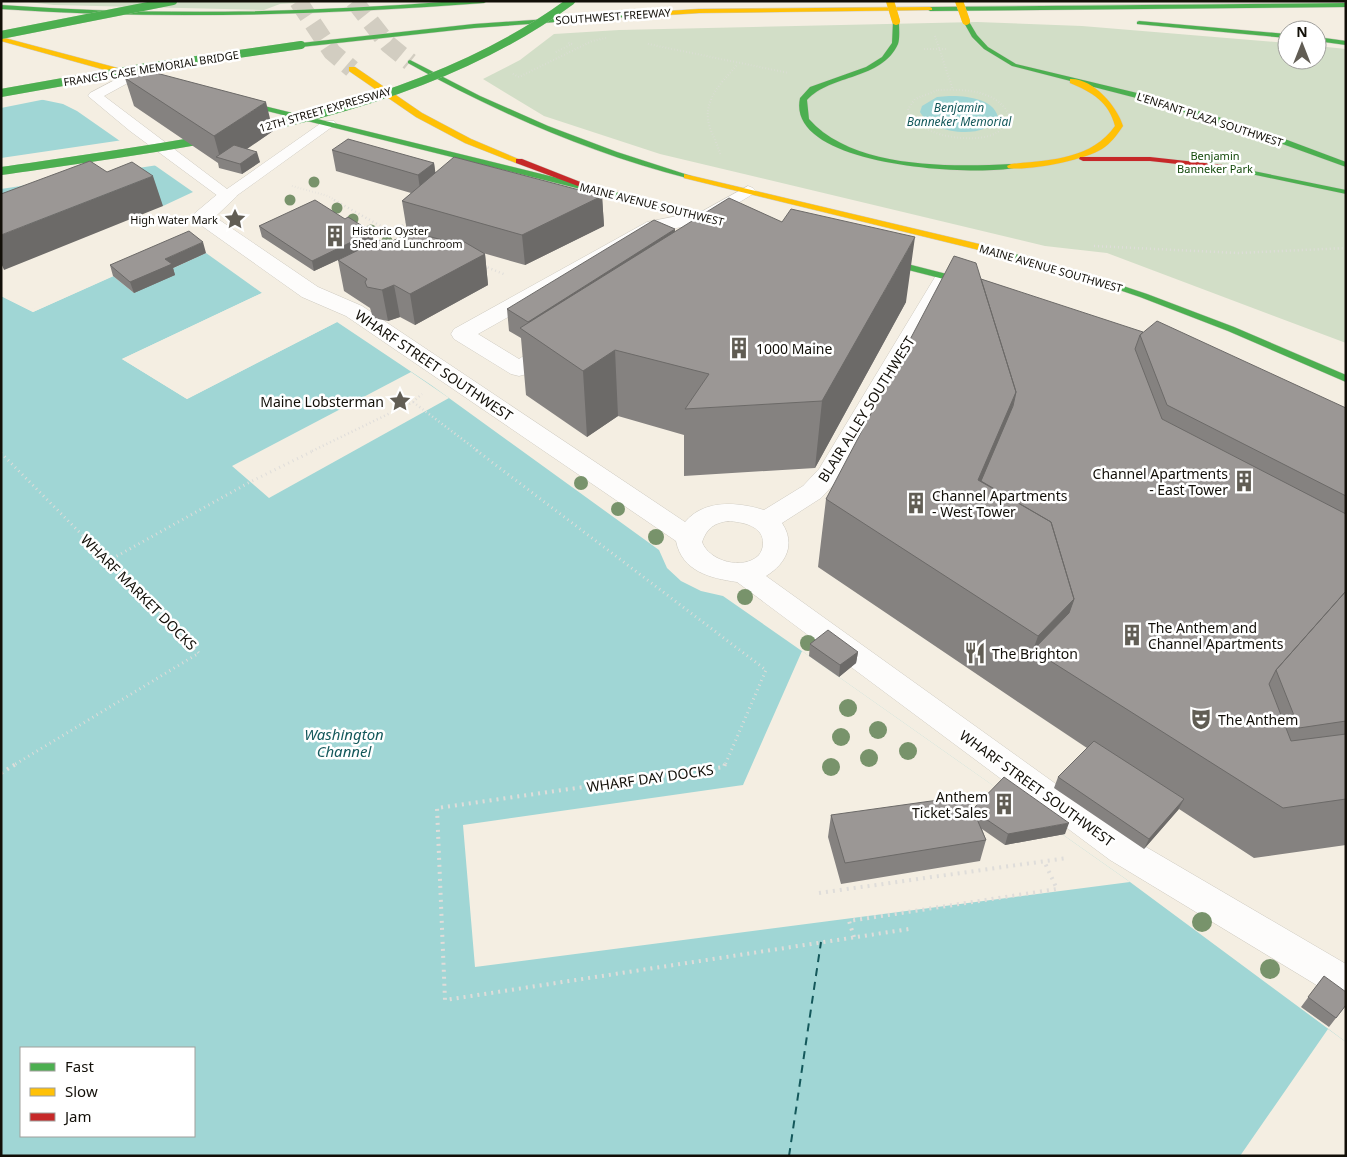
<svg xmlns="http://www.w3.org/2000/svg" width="1347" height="1157" font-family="'Noto Sans',sans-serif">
<rect width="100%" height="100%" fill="#f4eee2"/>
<path fill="#d2dec7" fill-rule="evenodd" d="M20 1H328L280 4 264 10 54 5Z
M977 22 1082 26 1287 43V60H1317V46L1346 49V343L1107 253 1045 246 660 154 544 116 483 79 520 60 554 34 619 30ZM924 118 995 122C977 136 940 132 924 118Z"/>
<path fill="#a0d6d5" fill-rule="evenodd" d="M1 91 63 104 77 111 193 192 163 206 1 229Z
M949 96C966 96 993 98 998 117 985 141 932 134 920 112L922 106 937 97Z
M206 253 262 293 122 359 187 399 337 322 431 385 659 550 667 568 681 581 701 591 723 596 809 656 1130 882 1346 1042V1156H1V296L33 312 113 276 134 293 169 270ZM21 1048H194V1136H21Z"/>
<path fill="#f4eee2" d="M1 88 39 96 51 98 1 108Z
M123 140 158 165 1 189V158Z
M112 274 116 275 33 312 1 296 2 294 33 309Z
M264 292 263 295 127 359 187 396 335 320 337 322 187 399 122 359Z
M411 372 449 398 269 498 232 466Z
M802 651 1130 882 475 967 463 825 743 785Z
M1328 1029 1346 1042V1156H1240Z"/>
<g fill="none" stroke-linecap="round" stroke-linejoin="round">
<path stroke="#14585b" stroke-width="2" stroke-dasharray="8 6" stroke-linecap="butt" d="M789 1156 821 942"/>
<path stroke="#d2cdc1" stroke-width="18" stroke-dasharray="18 9" stroke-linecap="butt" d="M298 1 332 52 352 69"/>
<path stroke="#d2cdc1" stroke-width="18" stroke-dasharray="18 9" stroke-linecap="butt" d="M354 1 388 44 410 62"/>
<g stroke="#cecac0" stroke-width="1">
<path id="lane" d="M132 71 139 75 137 78 104 96 227 189 324 121H334L336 124 232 199H222L130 131 88 96 90 93Z
M748 186 753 188 756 191 753 194 713 218H701L699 215 701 212Z"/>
</g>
<g stroke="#cecac0" stroke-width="1">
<path id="street" d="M227 190 234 192 237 196 215 217 318 287 362 306 685 522C704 499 738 502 764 510L803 486 819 469 935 277 943 276 951 277 954 282 837 481 821 498 782 523C796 544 786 564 766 576L1134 840 1346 964V999L1333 995 1110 860 737 582C709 578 682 571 676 541L346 316 302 297 195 221 192 217 195 213 220 192ZM728 521C743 522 764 526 763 544 763 548 761 552 759 555 743 571 709 561 702 542 707 528 714 523 728 521Z
M703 211 710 213C719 225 712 242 704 253L527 374 519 376 511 374 454 339 451 334 454 329 647 222ZM693 225V239L689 245 519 359 478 334 660 231Z"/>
</g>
<g stroke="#cecac0" stroke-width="1">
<path id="fast" d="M455 1H487L484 3C323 15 163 20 1 9V5C153 16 303 13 455 1Z
M1346 3V7L930 11 927 9 930 7Z
M651 12 653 13V15L474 28 301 47 298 45 301 43 474 24Z
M896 19 899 21C899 28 900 38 898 44 882 80 831 74 807 100L809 119C853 169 950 167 1011 164L1015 166 1014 168C972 176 785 167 800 98L810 87 866 67 882 57 892 43 893 21Z
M964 20H968L977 35 988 47 1016 64 1154 97 1266 132 1346 162V167L1260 136 1148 101 1012 66 984 49 972 37 963 21Z
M1139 21 1287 34V38L1137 24V22Z
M1317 37 1346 41V45L1317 41Z
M410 60 480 96 548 126 617 152 691 176 687 178C589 153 496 112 408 63V61Z
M227 97 737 222 741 225 737 228 227 101Z
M1229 166 1346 190V194L1232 170 1228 168Z
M979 244 1084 273 1147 294 1234 327 1346 375V382L1228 331 1140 297 1078 276 976 249 975 247Z
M876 256 982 283 983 285 979 288 873 261V257Z"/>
</g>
<g stroke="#cecac0" stroke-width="1">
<path id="slow" d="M930 7 932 8V10L699 13 651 16 648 14 651 12 699 9Z
M1 37 140 74 141 76 134 78 1 41Z
M349 67H355L422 113 471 139 523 161 516 163 465 143 416 117 349 71Z
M1070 79C1093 78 1117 106 1123 126 1117 135 1111 143 1102 149 1084 160 1030 171 1008 168L1007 166 1011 164C1049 160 1091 160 1115 126 1109 102 1092 92 1070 83Z
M684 174 979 244 983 247 979 250 684 178Z"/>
</g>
<g stroke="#cecac0" stroke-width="1">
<path id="jam" d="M1080 157H1150L1232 166 1236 168 1232 170 1150 161H1083L1079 159Z
M516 159H522L593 187 586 189 516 163Z"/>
</g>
<path stroke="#dfddda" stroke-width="2" stroke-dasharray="0.5 2.5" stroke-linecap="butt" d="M935 36 953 90
M648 44 789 73
M924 49H948
M938 90C966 89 1001 90 1011 120 1006 124 1001 130 996 133 977 144 928 137 914 120 911 117 910 113 908 109L915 99Z
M720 154C718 145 713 137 710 128 701 101 721 83 738 64
M292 186 328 196 336 201"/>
<path stroke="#dfddda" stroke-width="2.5" stroke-dasharray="1 3" stroke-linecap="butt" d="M334 200 404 239
M393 233 408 221
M1094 246 1238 253 1346 248
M484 266 506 275
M413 402 478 451
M312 451 413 402 422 394"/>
<path stroke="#dfddda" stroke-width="3" stroke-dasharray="1 4" stroke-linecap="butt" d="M476 450 766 670 725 765
M1 453 199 653 14 765
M108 561 250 482 315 450"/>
<path stroke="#dfddda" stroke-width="4" stroke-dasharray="2 5" stroke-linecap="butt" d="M725 764 724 767 437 808 445 1000 909 929
M1 773 16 764
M819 893 1067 858
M854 937 849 921 1057 889 1044 861"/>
<use href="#lane" fill="#fdfcfb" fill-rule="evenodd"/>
<use href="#street" fill="#fdfcfb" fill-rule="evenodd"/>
<use href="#fast" fill="#4caf50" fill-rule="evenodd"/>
<use href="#slow" fill="#ffc107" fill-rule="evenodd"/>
<use href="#jam" fill="#c62828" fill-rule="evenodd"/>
<g stroke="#cecac0" stroke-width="8" stroke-linecap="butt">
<path id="fast-bridge" d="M1 35 173 1
M1 93 147 67 301 45
M1 171C192 143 411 119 571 1"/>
</g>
<g stroke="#cecac0" stroke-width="8" stroke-linecap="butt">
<path id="slow-bridge" d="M890 1 896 21
M959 1 966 21"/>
</g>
<path stroke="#dfddda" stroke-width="2" stroke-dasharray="0.5 2.5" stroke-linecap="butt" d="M556 52 572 44 567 42
M513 74 519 77 592 41 606 38"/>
<use href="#fast-bridge" stroke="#4caf50" stroke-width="8"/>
<use href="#slow-bridge" stroke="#ffc107" stroke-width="8"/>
</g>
<g fill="#78936b">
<circle cx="314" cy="182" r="5.5"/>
<circle cx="290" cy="200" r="5.5"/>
<circle cx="337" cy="208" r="5.5"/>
<circle cx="353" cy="219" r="5.5"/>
<circle cx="371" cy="230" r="5.5"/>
<circle cx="387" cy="241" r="5.5"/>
<circle cx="581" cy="483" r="7"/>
<circle cx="618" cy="509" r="7"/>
<circle cx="656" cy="537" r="8"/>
<circle cx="745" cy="597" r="8"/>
<circle cx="808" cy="643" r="8"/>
<circle cx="848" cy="708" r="9"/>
<circle cx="878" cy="730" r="9"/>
<circle cx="841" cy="737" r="9"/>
<circle cx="908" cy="751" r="9"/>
<circle cx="869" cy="758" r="9"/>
<circle cx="831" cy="767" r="9"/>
<circle cx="1202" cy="922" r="10"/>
<circle cx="1270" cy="969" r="10"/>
</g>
<path fill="#858280" d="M125 78 273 131 247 149 260 162 242 174 219 168 218 163 134 106Z
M332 150 434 163 435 173 602 196 604 226 525 265 483 253 485 254 488 285 415 325 400 317 388 321 373 318 370 308 344 291 338 260 314 271 262 237 259 226 386 244 411 232 407 231 402 201 411 193 336 171Z
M675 229V232L906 302 815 468 684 476V435L618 416 587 437 526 395 521 338 509 331 507 309Z
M206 253 173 268 175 275 134 293 113 276 110 265Z
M981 279 1346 408V845L1254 858 1179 809 1144 849 1054 788 1058 777 1087 748 1018 702 818 567 826 499Z
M810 644 858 652 856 663 839 677 809 656Z
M973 809 1065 834 1005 845 982 829 986 840 980 861 841 884 828 837 831 815Z
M1324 976 1346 1005 1329 1027 1301 1007Z"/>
<path fill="#6c6a68" d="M266 102 273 131 229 161 220 158 214 136Z
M257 152 260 162 242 174 240 164Z
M434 163 437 183 421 196 418 175Z
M153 176 163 206 4 270 1 263V235Z
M602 196 604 226 525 265 522 235Z
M675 229V250L529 334 528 322Z
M372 232 374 243 314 271 312 261Z
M915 237 906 302 815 468 822 401Z
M203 242 206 253 173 268 175 275 134 293 130 282 165 259Z
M485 254 488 285 415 325 410 294Z
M394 285 400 317 388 321 382 290Z
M615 350 618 416 587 437 583 371Z
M1016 392 1000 459 984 499 978 480Z
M1074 599 1054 663 1033 650 1038 636Z
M858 652 856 663 839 677 840 665Z
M1184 799 1178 810 1144 849 1149 839Z
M1069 823 1065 834 1005 845 1008 834Z"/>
<path fill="#9b9795" stroke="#6c6a68" d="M141 69 266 102 214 136 125 78Z
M348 139 434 163 418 175 332 150Z
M234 145 257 152 240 164 216 157Z
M454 157 602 196 522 235 402 201Z
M90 161 107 172 132 162 153 176 1 235V194Z
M729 198 782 222 791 209 915 237 822 401 685 409 709 374 615 350 583 371 520 328Z
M315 200 345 219 348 217 372 232 312 261 259 226Z
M654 220 675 229 528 322 507 309Z
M189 231 203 242 165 259 172 264 130 282 110 265Z
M412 232 454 243 461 240 485 254 410 294 394 285 382 290 367 287 365 282 367 279 338 260 379 240 386 244Z
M954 256 976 263 1016 392 978 480 1051 522 1074 599 1038 636 826 499Z
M981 279 1143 332 1140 335 1135 349 1162 419 1346 514V591L1276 670 1269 684 1291 741 1346 734V799L1283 808 1033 650 1069 613 1074 599 1051 522 981 481 1013 406 1016 392Z
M1157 321 1346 408V496L1167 405 1140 335Z
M1346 591V721L1299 728 1276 670Z
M828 630 858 652 840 665 810 644Z
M1094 741 1184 799 1149 839 1058 777Z
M1004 777 1069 823 1008 834 974 811 973 809Z
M967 796 986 840 845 863 831 815Z
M1324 976 1346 992V1005L1336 1018 1308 997Z"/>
<defs>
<g id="sight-bare" transform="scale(1.725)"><path d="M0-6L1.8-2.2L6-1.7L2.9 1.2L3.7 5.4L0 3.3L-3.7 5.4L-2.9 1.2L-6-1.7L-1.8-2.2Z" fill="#615d54" stroke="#fff" stroke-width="2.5" paint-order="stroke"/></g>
<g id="building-bare" transform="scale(1.725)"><path d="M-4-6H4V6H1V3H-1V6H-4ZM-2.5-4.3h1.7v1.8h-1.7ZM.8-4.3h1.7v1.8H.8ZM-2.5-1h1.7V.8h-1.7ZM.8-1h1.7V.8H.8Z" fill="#615d54" stroke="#fff" stroke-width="2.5" paint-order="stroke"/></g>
<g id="restaurant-bare" transform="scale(1.725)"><path d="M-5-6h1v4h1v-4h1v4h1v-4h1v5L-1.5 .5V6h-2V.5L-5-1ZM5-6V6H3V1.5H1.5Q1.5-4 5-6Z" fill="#615d54" stroke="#fff" stroke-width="2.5" paint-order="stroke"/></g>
<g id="theatre-bare" transform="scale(1.725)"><path d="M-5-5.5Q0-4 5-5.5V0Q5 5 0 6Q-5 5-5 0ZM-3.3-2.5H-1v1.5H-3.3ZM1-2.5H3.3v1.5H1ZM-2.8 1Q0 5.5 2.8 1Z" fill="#615d54" stroke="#fff" stroke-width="2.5" paint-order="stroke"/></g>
</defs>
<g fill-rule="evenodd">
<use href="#sight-bare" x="235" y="219"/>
<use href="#building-bare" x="335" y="236"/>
<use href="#building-bare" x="739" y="348"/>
<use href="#sight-bare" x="400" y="401"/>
<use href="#building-bare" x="1244" y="481"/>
<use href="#building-bare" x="916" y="503"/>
<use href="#building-bare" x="1132" y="635"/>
<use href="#restaurant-bare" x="975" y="653"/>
<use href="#theatre-bare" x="1201" y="719"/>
<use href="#building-bare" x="1004" y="804"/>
</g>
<g text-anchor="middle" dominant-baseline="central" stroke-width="5" stroke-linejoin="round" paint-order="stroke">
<g font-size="11" fill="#120f08" stroke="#fff">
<text transform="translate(613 16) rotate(-4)">SOUTHWEST FREEWAY</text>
<text transform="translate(151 68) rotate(-9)">FRANCIS CASE MEMORIAL BRIDGE</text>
<text transform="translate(325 109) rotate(-16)">12TH STREET EXPRESSWAY</text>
<text transform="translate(1210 119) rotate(18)">L'ENFANT PLAZA SOUTHWEST</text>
<text transform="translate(652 204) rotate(14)">MAINE AVENUE SOUTHWEST</text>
<text transform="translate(1051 268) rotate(16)">MAINE AVENUE SOUTHWEST</text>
</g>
<g font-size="11" fill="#13490a" stroke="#fff">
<text x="1215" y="155">Benjamin<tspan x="1215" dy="13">Banneker Park</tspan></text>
</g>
<g font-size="11" fill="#120f08" stroke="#fff" text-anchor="end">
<text x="218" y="219">High Water Mark</text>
<text x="352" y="230" text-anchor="start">Historic Oyster<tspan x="352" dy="13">Shed and Lunchroom</tspan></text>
</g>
<g font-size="12" font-style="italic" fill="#14585b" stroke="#fff">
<text x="959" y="107">Benjamin<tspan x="959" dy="14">Banneker Memorial</tspan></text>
</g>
<g font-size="14" fill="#120f08" stroke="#fff" text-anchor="start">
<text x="756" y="348">1000 Maine</text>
<text x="384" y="401" text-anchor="end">Maine Lobsterman</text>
<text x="1228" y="473" text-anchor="end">Channel Apartments<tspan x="1228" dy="16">- East Tower</tspan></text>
<text x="932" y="495">Channel Apartments<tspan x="932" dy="16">- West Tower</tspan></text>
<text x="1148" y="627">The Anthem and<tspan x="1148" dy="16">Channel Apartments</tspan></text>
<text x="992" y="653">The Brighton</text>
<text x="1218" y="719">The Anthem</text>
<text x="988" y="796" text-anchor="end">Anthem<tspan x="988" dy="16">Ticket Sales</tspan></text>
</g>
<g font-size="14" fill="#120f08" stroke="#fff">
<text transform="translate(434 365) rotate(34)">WHARF STREET SOUTHWEST</text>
<text transform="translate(866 409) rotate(-58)">BLAIR ALLEY SOUTHWEST</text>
<text transform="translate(139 592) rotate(45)">WHARF MARKET DOCKS</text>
<text transform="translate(650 778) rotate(-8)">WHARF DAY DOCKS</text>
<text transform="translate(1037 788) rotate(36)">WHARF STREET SOUTHWEST</text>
</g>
<g font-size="15" font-style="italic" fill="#14585b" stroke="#fff">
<text x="344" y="734">Washington<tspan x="344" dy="17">Channel</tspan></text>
</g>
</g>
<rect width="1347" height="1157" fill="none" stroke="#120f08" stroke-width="5"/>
<rect x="20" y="1047" width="175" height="90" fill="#ffffff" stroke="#a09f9c"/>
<rect x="30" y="1063" width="25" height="8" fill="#4caf50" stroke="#a09f9c"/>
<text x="65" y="1072" font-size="15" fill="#120f08">Fast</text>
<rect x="30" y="1088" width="25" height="8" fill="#ffc107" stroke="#a09f9c"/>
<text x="65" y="1097" font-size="15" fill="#120f08">Slow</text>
<rect x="30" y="1113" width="25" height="8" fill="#c62828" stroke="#a09f9c"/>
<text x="65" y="1122" font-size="15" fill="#120f08">Jam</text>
<g transform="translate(1302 45)"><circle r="24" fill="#ffffff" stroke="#a09f9c"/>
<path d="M0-4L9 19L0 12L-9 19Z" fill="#615d54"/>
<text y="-8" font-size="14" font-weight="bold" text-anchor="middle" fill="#120f08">N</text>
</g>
</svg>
